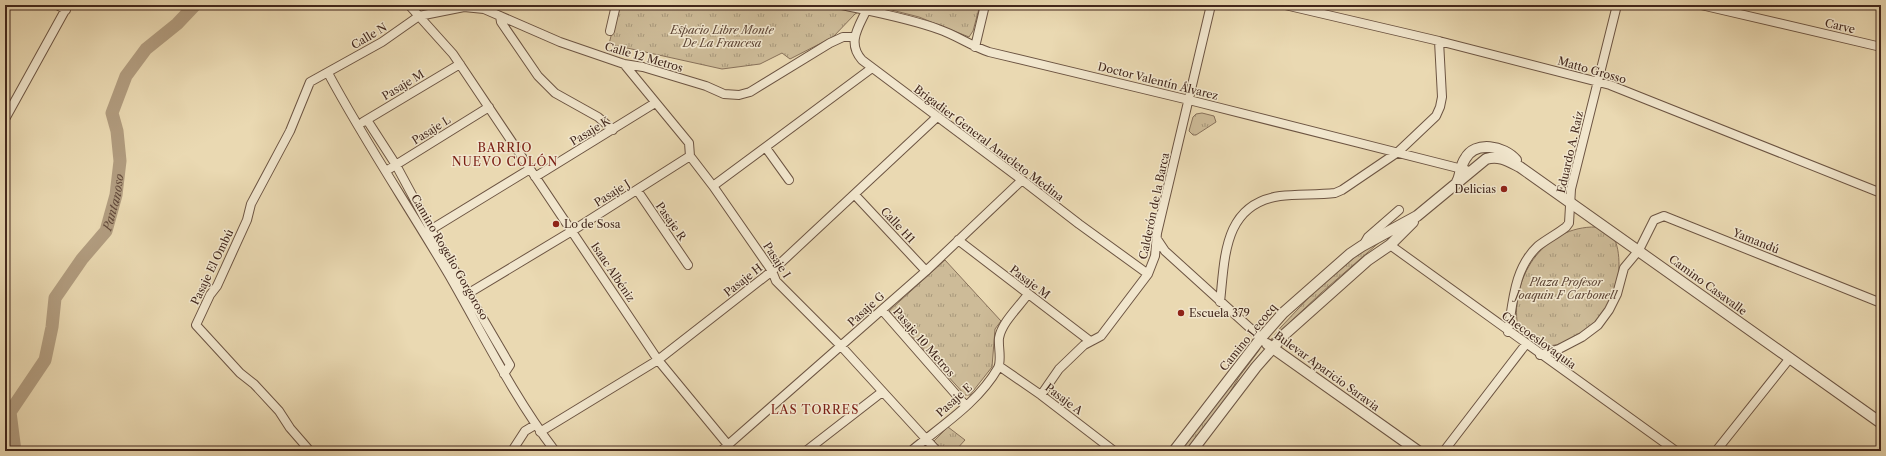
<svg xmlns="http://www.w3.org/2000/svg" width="1886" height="456" font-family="'Libre Caslon Text',serif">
<defs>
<pattern id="grass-tufts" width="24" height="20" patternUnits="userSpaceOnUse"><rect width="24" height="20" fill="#cdbb98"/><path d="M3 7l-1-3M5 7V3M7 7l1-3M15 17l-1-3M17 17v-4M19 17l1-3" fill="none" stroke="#a8987b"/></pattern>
</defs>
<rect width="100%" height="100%" fill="#ead9b2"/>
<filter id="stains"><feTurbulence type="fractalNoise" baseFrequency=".005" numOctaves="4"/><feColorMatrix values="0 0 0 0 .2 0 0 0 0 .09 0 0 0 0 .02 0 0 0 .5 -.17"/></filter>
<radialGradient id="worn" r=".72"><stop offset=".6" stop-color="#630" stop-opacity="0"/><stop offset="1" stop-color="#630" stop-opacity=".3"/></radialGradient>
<path fill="url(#grass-tufts)" stroke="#88715a" d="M619 5H871L855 14 833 37 790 59 782 53 760 64 722 69 609 44Z
M872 5H980L973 31 969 37 919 17Z
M1202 113 1214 116 1216 122 1196 135H1193L1189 131 1193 117 1196 114Z
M1596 227C1601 230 1608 232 1612 236 1618 243 1619 256 1619 265 1619 280 1614 295 1606 308 1593 330 1555 357 1530 341 1522 336 1518 330 1517 321 1512 274 1546 226 1596 227Z
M1382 240 1321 293 1270 341 1281 327 1314 292 1363 250Z
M945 260 1001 321 995 329 992 367 970 395H965L889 311Z
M1259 348 1260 349 1239 377 1226 399 1186 451H1180Z
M948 427 965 440 955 451H942L934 441Z"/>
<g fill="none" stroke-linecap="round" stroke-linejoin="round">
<path stroke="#b19c7f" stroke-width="13" id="s1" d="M15 451 10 412 45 360 52 327 55 298 82 259 106 231 116 195 120 161 117 131 112 113 126 76 146 49 177 24 195 5"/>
<g stroke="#6c5442" stroke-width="10">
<path id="minor" d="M57 5 66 10
M409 5 453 54 658 360 733 451
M842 5C874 12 908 18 938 29 956 35 971 46 989 52L1189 100 1466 170
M1285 5 1439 41 1610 85 1881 193
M1701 5 1881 47
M866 11C858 28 847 43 862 60L1022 180 1079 224 1148 274
M500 16 501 22 538 76 555 93 598 117 613 130
M610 31 616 5
M975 47 985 5
M624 64 689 143 690 156 713 186 772 271 776 281 841 346 937 451
M328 73C365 142 409 207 449 275 483 334 513 396 555 451
M5 119 68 5
M367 120 396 165 431 230 510 365 504 374
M363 122 460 64
M766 148 789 180
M386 171 489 107
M535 177 655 103
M713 186 872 68
M637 190 688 265
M855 195 926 271
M427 232 530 169
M1157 239 1165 251 1261 338
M958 240 1090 341
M1364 244 1368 237 1399 210
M1390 245 1676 451
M464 296 572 231 690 156
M1220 302C1225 258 1223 204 1280 196 1298 194 1317 195 1335 193L1342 190 1398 152 1436 116 1440 107 1442 97 1439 41
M882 310 966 406
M1508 332C1513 302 1514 268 1538 246 1547 239 1557 234 1566 227L1569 223 1571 189 1617 5
M1540 355 1559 349 1582 337 1598 325 1609 310 1617 294 1624 268 1639 250 1654 220 1664 216 1881 303
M999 366 1041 395 1114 451
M1041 395 1059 369 1084 345 1101 336 1148 274 1155 256 1157 233 1211 5
M540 432 658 360 772 271 937 117
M310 451 290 428 279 411 254 384 240 373 196 325 210 295 217 286 247 220 251 204 290 131 310 82 382 42 419 16 464 7 484 9 560 42 624 64 643 67 706 86 724 94 739 95 750 92 830 43 843 37H855
M512 451 525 431 535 425
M721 451 926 271 1022 180
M806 451 882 392
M911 451C941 426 978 403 998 368 1002 360 998 347 999 338 1002 322 1019 307 1028 294
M1444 451 1526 344
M1716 451 1790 358"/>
</g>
<g stroke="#6c5442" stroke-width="12">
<path id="tertiary" d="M1457 182C1461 175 1460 166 1465 159 1475 140 1504 146 1516 160
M1267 344 1418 451
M1174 451 1261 338 1283 313 1350 254 1362 246 1417 216 1486 159C1499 155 1508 161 1520 167L1881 423
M1192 451 1256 367 1285 334 1368 260 1390 245 1413 222"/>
</g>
<use href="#minor" stroke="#f1e6cd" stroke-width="8"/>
<use href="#tertiary" stroke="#f1e6cd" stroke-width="10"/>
</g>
<g fill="#8f2418" stroke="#f1e6cd" stroke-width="1.5">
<circle cx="1504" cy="189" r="4"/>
<circle cx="556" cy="224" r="4"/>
<circle cx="1181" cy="313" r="4"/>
</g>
<g text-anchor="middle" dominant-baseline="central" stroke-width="3" stroke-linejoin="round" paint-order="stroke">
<g font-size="11" fill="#42271c" stroke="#f1e6cd">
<text transform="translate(1840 26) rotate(13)">Carve</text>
<text transform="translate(369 36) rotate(-31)">Calle N</text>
<text transform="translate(644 57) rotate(16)">Calle 12 Metros</text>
<text transform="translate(1592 70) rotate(16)">Matto Grosso</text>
<text transform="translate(1158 81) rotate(14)">Doctor Valentín Álvarez</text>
<text transform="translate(403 85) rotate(-31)">Pasaje M</text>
<text transform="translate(431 130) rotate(-32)">Pasaje L</text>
<text transform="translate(590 131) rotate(-31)">Pasaje K</text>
<text transform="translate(989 143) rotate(37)">Brigadier General Anacleto Medina</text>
<text transform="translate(1570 152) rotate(-77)">Eduardo A. Raíz</text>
<text transform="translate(612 193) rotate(-32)">Pasaje J</text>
<text transform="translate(1154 206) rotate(-78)">Calderón de la Barca</text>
<text transform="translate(671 221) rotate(55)">Pasaje R</text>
<text transform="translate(898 225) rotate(47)">Calle H1</text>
<text transform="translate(1756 241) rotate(22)">Yamandú</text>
<text transform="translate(450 257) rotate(60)">Camino Rogelio Gorgoroso</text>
<text transform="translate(777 260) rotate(57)">Pasaje I</text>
<text transform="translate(212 267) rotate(-64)">Pasaje El Ombú</text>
<text transform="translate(613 272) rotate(56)">Isaac Albéniz</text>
<text transform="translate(743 280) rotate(-38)">Pasaje H</text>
<text transform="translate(1030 282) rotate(37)">Pasaje M</text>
<text transform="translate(1708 285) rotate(36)">Camino Casavalle</text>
<text transform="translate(866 309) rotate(-42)">Pasaje G</text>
<text transform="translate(1248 337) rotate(-51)">Camino Lecocq</text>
<text transform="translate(1539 340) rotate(36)">Checoeslovaquia</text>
<text transform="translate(924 342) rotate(49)">Pasaje 10 Metros</text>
<text transform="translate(1327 371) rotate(36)">Bulevar Aparicio Saravia</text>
<text transform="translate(1064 399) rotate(37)">Pasaje A</text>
<text transform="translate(954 400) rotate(-42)">Pasaje E</text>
</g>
<g font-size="11" font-style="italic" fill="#5e4535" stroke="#f1e6cd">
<text x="722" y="30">Espacio Libre Monte<tspan x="722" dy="13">De La Francesa</tspan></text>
<text x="1566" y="282">Plaza Profesor<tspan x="1566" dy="13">Joaquin F Carbonell</tspan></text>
</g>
<g font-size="11" fill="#42271c" stroke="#f1e6cd" text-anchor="start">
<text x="1496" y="189" text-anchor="end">Delicias</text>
<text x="564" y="224">Lo de Sosa</text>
<text x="1189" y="313">Escuela 379</text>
</g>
<g font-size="12" letter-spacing="1" fill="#7a1f14" stroke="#f1e6cd">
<text x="505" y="147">BARRIO<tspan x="505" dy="14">NUEVO COLÓN</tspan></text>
<text x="815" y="409">LAS TORRES</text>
</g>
<g font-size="12" font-style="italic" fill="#634a3a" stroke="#f1e6cd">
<text stroke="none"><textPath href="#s1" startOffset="279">Pantanoso</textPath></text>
</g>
</g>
<rect width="1886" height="456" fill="none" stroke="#ead9b2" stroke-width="20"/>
<rect x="6" y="6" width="1874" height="444" fill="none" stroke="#42271c" stroke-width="2"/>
<rect x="10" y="10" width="1866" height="436" fill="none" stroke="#42271c"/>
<rect width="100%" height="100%" filter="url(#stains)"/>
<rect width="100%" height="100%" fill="url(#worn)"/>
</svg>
